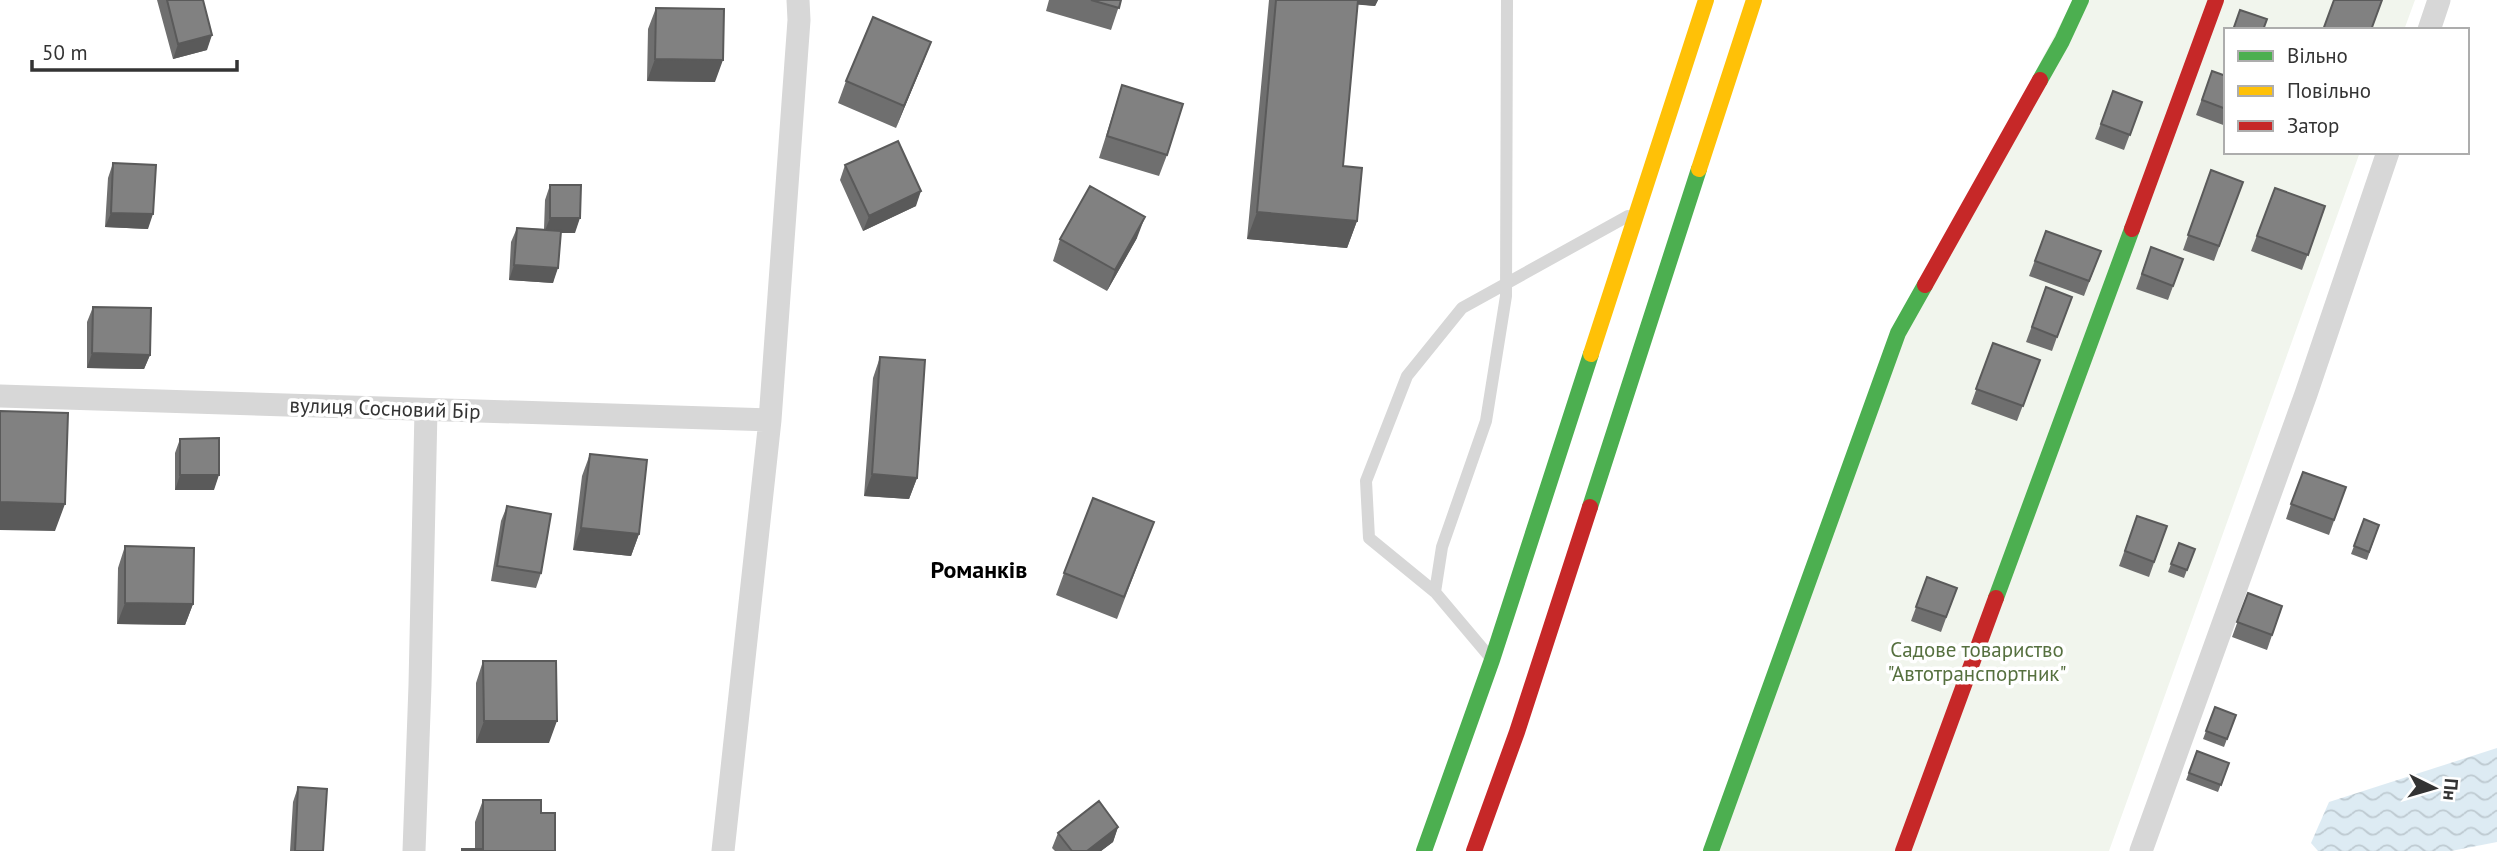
<svg xmlns="http://www.w3.org/2000/svg" width="2497" height="851" font-family="'PT Sans',sans-serif">
<defs>
<pattern id="water-waves" width="16" height="10" patternUnits="userSpaceOnUse" patternTransform="scale(1.75)"><rect width="16" height="10" fill="#ddebf3"/><path d="M0 5q4-4 8 0t8 0" fill="none" stroke="#becad1"/></pattern>
</defs>
<rect width="100%" height="100%" fill="#fff"/>
<path fill="#f1f5ed" d="M2073 0H2415L2404 30H2226V152H2360L2109 851H1705L1898 333Z"/>
<path fill="url(#water-waves)" d="M2497 748V842L2451 851H2318L2311 843 2329 802Z"/>
<g fill="none" stroke-linecap="round" stroke-linejoin="round">
<path stroke="#d7d7d7" stroke-width="12" d="M1435 592 1369 538 1366 481 1407 376 1462 308 1628 216
M1489 656 1435 592 1442 547 1486 421 1506 296 1507 0"/>
<path stroke="#d7d7d7" stroke-width="23" d="M2429 30 2439 0
M0 396 770 420
M414 851 420 685 426 410
M723 851 770 420 799 20 798 0
M2141 851 2306 394 2388 152"/>
<path stroke="#4caf50" stroke-width="16" d="M2040 80 2062 41 2081 0
M1590 507 1699 169
M1996 598 2132 229
M1424 851 1492 660 1591 354
M1711 851 1898 333 1925 285"/>
<path stroke="#ffc107" stroke-width="16" d="M1699 169 1754 0
M1591 354 1706 0"/>
<path stroke="#c62828" stroke-width="16" d="M2132 229 2216 0
M1925 285 2040 80
M1474 851 1517 732 1590 507
M1903 851 1996 598"/>
</g>
<path fill="#6f6f6f" d="M157 0H203L207 50 173 59Z
M1049 0H1121L1111 30 1046 11Z
M1269 0H1378L1375 6 1357 4 1343 166 1357 221 1347 248 1247 239Z
M656 8 715 82 647 81 648 29Z
M931 42 896 128 838 103 846 81Z
M2212 71 2226 76V126L2196 115Z
M1122 85 1167 155 1159 176 1099 158Z
M2113 91 2142 102 2124 150 2095 139Z
M113 163 148 229 105 227 108 178Z
M845 165 916 206 863 231 840 180Z
M2211 170 2243 182 2214 261 2183 250Z
M550 185 575 233H561L553 283 509 280 511 242 517 228 544 229 545 200Z
M2275 188 2325 206 2302 270 2251 251Z
M2046 231 2101 251 2084 296 2029 276Z
M1137 238 1107 291 1053 261 1060 239Z
M2151 247 2183 259 2168 300 2136 289Z
M2046 287 2057 337 2052 351 2026 342Z
M93 307 150 355 144 369 87 368V322Z
M1993 343 2040 360 2017 421 1971 404Z
M880 357 917 478 909 499 864 496 873 378Z
M180 439 214 490H175V453Z
M590 454 639 534 631 556 573 550 582 476Z
M2346 487 2329 535 2286 519 2291 504Z
M507 506 541 573 536 588 491 581 501 521Z
M2137 516 2167 526 2149 577 2119 566Z
M2364 519 2379 525 2367 560 2351 554Z
M1146 543 1117 619 1056 595 1064 573Z
M2179 543 2195 549 2184 578 2168 572Z
M125 546 193 604 185 625 117 624 118 568Z
M1927 577 1957 588 1941 632 1911 621Z
M2248 593 2282 606 2267 650 2232 637Z
M483 661 549 743H476V683Z
M2215 707 2236 715 2224 747 2203 739Z
M2197 751 2229 763 2218 792 2186 780Z
M298 787 323 851H290L293 802Z
M483 800 541 813 555 851H461L462 849H475V822Z
M1118 827 1113 842 1101 851H1055L1052 848 1058 833Z"/>
<path fill="#5a5a5a" d="M1351 0H1378L1375 6 1350 4Z
M212 35 207 50 173 59 178 44Z
M931 42 923 63 896 128 904 106Z
M655 59 723 60 715 82 647 81Z
M921 191 916 206 863 231 869 216Z
M1257 212 1357 221 1347 248 1247 239Z
M111 213 153 214 148 229 105 227Z
M1145 217 1137 238 1107 291 1115 270Z
M550 218H580L575 233H544Z
M514 265 558 268 553 283 509 280Z
M92 353 150 355 144 369 87 368Z
M872 474 917 478 909 499 864 496Z
M180 475H219L214 490H175Z
M0 502 65 504 55 531 0 530Z
M581 528 639 534 631 556 573 550Z
M125 603 193 604 185 625 117 624Z
M484 721H557L549 743H476Z
M1118 827 1113 842 1101 851H1087Z"/>
<path fill="#818181" stroke="#5a5a5a" stroke-width="2" d="M167 0H203L212 35 178 44Z
M1091 0H1121L1119 8Z
M1276 0H1358L1343 166 1362 168 1357 221 1257 212Z
M2334 0H2382L2371 30H2323Z
M656 8 724 9 723 60 655 59Z
M2240 10 2267 19 2263 30H2233Z
M873 17 931 42 904 106 846 81Z
M2212 71 2226 76V109L2202 100Z
M1122 85 1183 104 1167 155 1107 136Z
M2113 91 2142 102 2130 135 2101 124Z
M898 141 921 191 869 216 845 165Z
M113 163 156 165 153 214 111 213Z
M2211 170 2243 182 2219 246 2188 235Z
M550 185H581L580 218H550Z
M1090 186 1145 217 1115 270 1060 239Z
M2275 188 2325 206 2308 255 2257 236Z
M517 228 561 231 558 268 514 265Z
M2046 231 2101 251 2089 281 2035 261Z
M2151 247 2183 259 2173 286 2142 274Z
M2046 287 2072 297 2057 337 2032 327Z
M93 307 151 308 150 355 92 353Z
M1993 343 2040 360 2023 406 1976 389Z
M880 357 925 360 917 478 872 474Z
M0 411 68 413 65 504 0 502Z
M219 438V475H180V439Z
M590 454 647 460 639 534 581 528Z
M2303 472 2346 487 2334 520 2291 504Z
M1093 498 1154 522 1124 597 1064 573Z
M507 506 551 514 541 573 497 566Z
M2137 516 2167 526 2154 562 2125 551Z
M2364 519 2379 525 2369 552 2354 546Z
M2179 543 2195 549 2187 570 2171 564Z
M125 546 194 548 193 604 125 603Z
M1927 577 1957 588 1946 617 1916 607Z
M2248 593 2282 606 2272 635 2237 622Z
M483 661H556L557 721H484Z
M2215 707 2236 715 2227 739 2206 731Z
M2197 751 2229 763 2221 785 2189 773Z
M298 787 327 789 323 851H295Z
M483 800H541V813H555V851H462V849H483Z
M1099 801 1118 827 1087 851H1072L1058 833Z"/>
<g text-anchor="middle" dominant-baseline="central" stroke-width="7" stroke-linejoin="round" paint-order="stroke">
<g font-size="21" fill="#333" stroke="#fff">
<text transform="translate(385 408) rotate(2)">вулиця Сосновий Бір</text>
</g>
<g font-size="21" fill="#56703f" stroke="#fff">
<text x="1977" y="649">Садове товариство<tspan x="1977" dy="24">"Автотранспортник"</tspan></text>
</g>
<g font-size="24" font-weight="bold" fill="#000" stroke="#fff">
<text x="979" y="569">Романків</text>
</g>
</g>
<rect x="2224" y="28" width="245" height="126" fill="#ffffff" stroke="#adadad" stroke-width="2"/>
<rect x="2238" y="51" width="35" height="10" fill="#4caf50" stroke="#adadad" stroke-width="2"/>
<text x="2287" y="63" font-size="21" fill="#333333">Вільно</text>
<rect x="2238" y="86" width="35" height="10" fill="#ffc107" stroke="#adadad" stroke-width="2"/>
<text x="2287" y="98" font-size="21" fill="#333333">Повільно</text>
<rect x="2238" y="121" width="35" height="10" fill="#c62828" stroke="#adadad" stroke-width="2"/>
<text x="2287" y="133" font-size="21" fill="#333333">Затор</text>
<g transform="translate(2434 788) rotate(95)" stroke="#ffffff" stroke-width="5" paint-order="stroke">
<path d="M0-5L12 26L0 18L-12 26Z" fill="#333333"/>
<text y="-10" font-size="19" font-weight="bold" text-anchor="middle" fill="#333333">Пн</text>
</g>
<path d="M32 60v10h205v-10" fill="none" stroke="#333333" stroke-width="3.5"/>
<text x="42" y="60" font-size="21" fill="#333333" stroke="#ffffff" stroke-width="5" paint-order="stroke">50 m</text>
</svg>
